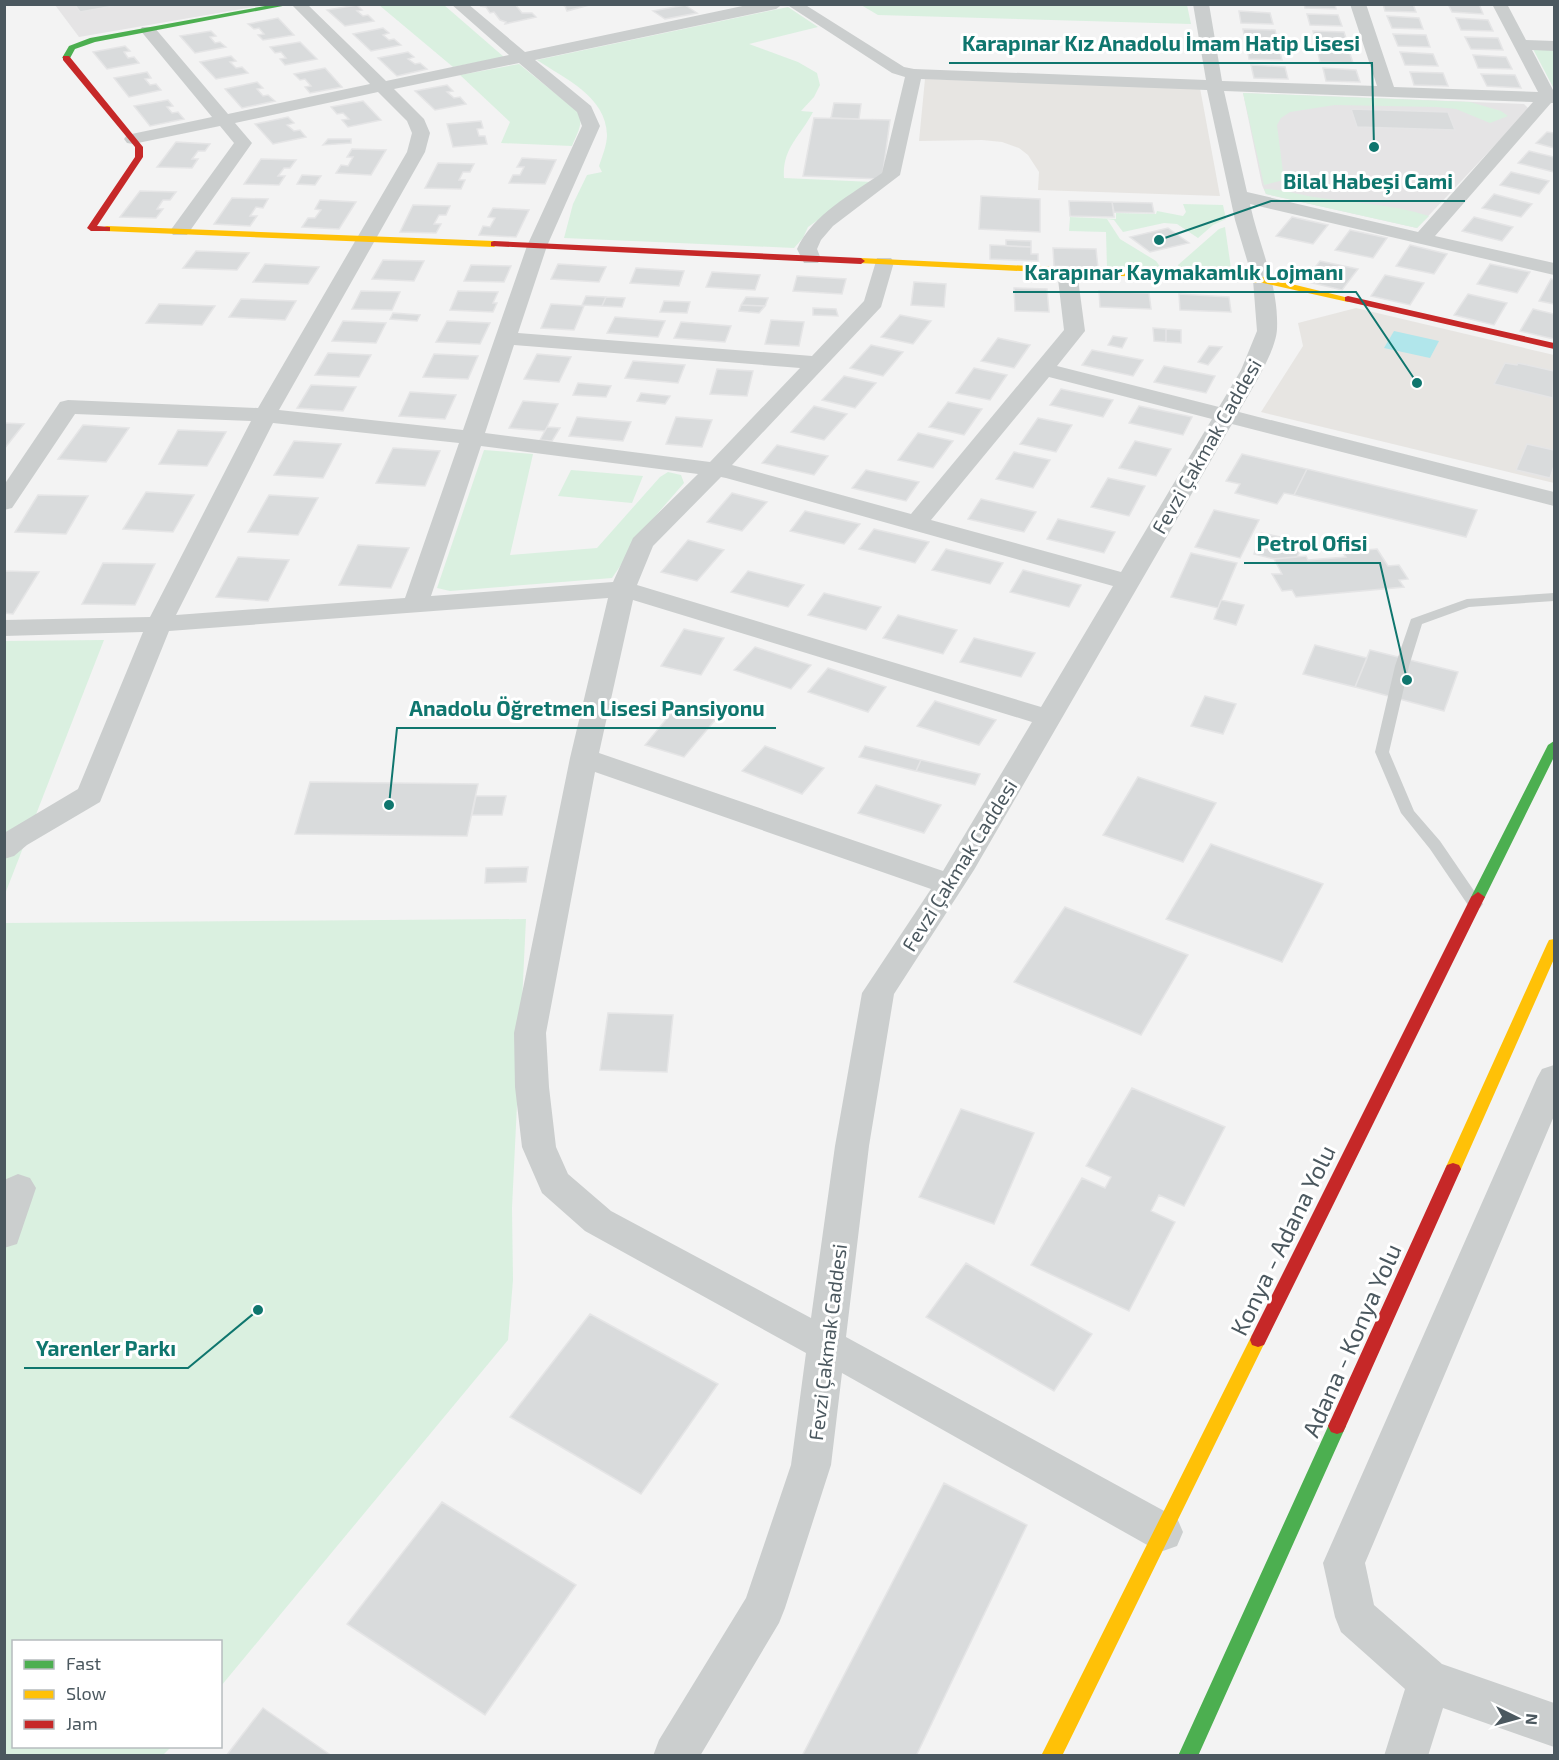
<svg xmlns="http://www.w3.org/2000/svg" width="1559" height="1760" font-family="'Exo 2',sans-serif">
<rect width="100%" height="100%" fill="#f3f3f3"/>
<path fill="#e7e5e2" d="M925 79 1200 88 1220 196 1038 190 1039 172 1028 155 1019 148 1002 142 982 140 919 141Z
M1356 308 1554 355V483L1261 412 1303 346 1298 323Z"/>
<path fill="#e5e4e5" d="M55 5H265L79 37Z
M1243 93 1524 104 1529 109 1417 228 1266 194 1262 185Z"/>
<path fill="#daf0e0" d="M379 5H444L504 57 453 67Z
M861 5H1187L1191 24 878 15Z
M788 7 818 27 749 44 798 62 817 73 820 85 814 97 801 111 813 112C800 137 782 148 784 178L873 182 808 227 803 238 794 248 564 238 573 204 587 175 602 172 599 166C602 157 607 145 607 135 606 96 565 79 537 60Z
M1533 49H1554V89Z
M519 64 577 111C585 123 577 133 572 146L501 143 510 122 460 75Z
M1243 93 1470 102 1501 111 1508 116 1490 123 1456 109 1437 107 1335 105 1290 112 1281 118 1277 125 1284 180 1264 185Z
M1264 189C1282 189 1296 194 1314 197 1352 203 1392 204 1429 216L1417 228 1266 194Z
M1183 204 1223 205 1226 219 1213 225 1198 238 1177 224 1164 223 1123 232 1114 220 1107 219 1120 239 1156 261 1163 271 1107 268 1106 232 1069 231 1070 217 1116 219V213L1156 214 1157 211 1183 216 1186 212Z
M1225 227 1232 275 1179 272 1178 265 1219 229Z
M484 450 533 454 510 555 597 548 660 477 668 472 681 475 684 483 651 521 612 578 450 591 437 588Z
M571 470 643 476 632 503 558 496Z
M104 640 5 894V641Z
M526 919 512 1208 513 1280 508 1340 221 1686 220 1642H14V1746L171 1747 163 1755H5L4 923Z"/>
<path fill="#b1e6eb" d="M1394 331 1439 341 1430 358 1384 348Z"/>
<path fill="#d9dbdc" stroke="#e5e5e6" stroke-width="1.5" d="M65 4H119V5L80 12 75 5Z
M495 4H515L522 13H532L536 17 505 24 506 22 500 20 494 12 490 13 486 7 480 6Z
M559 4H593L567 11 565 6Z
M1304 4H1335L1336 9 1305 8Z
M1383 4H1413L1416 12 1385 11Z
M1448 4H1479L1483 14 1452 12Z
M357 5 362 10 357 11 363 16 368 15 374 21 345 26 327 10Z
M685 5 697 13 665 19 653 11Z
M1239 11 1270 13 1273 24 1241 23Z
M1307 14 1338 15 1342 26 1310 25Z
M1387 16 1419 18 1423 29 1392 28Z
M278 18 294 35 263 40 258 35 264 34 259 28 254 29 248 24Z
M1456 18 1488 20 1493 31 1461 30Z
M383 28 389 33 383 35 389 40 394 39 401 45 371 51 353 34Z
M1243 29 1275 30 1278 42 1245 41Z
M211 31 216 36 210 37 215 43 220 42 226 47 195 53 180 36Z
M1313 31 1344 32 1348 44 1316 43Z
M1393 34 1426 35 1430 47 1398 46Z
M1465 37 1498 38 1503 50 1471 49Z
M300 42 317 59 285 65 280 59 286 58 281 52 275 53 270 47Z
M125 46 130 51 124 52 128 58 134 57 139 63 107 69 93 52Z
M1247 47 1279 48 1282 60 1249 59Z
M1317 49 1349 51 1353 63 1320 62Z
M408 52 414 57 408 59 415 64 420 63 427 69 397 76 378 58Z
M1400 52 1433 54 1438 66 1405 65Z
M1473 55 1506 57 1512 69 1478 68Z
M231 56 236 61 230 62 236 68 242 67 248 73 216 79 200 62Z
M1251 65 1285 67 1288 79 1254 78Z
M325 68 342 87 310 93 305 87 311 86 305 79 300 80 294 74Z
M1323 68 1356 70 1360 82 1326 81Z
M147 72 151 78 145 79 150 85 156 84 161 90 129 97 114 78Z
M1410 72 1443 73 1448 86 1414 85Z
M1481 74 1515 75 1521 88 1487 86Z
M257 82 263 88 257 89 263 96 268 95 275 101 242 108 225 89Z
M447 85 453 91 447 92 454 98 460 97 466 104 435 110 415 91Z
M168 100 173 106 167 107 172 113 178 112 184 119 150 126 134 106Z
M363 101 381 120 348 127 342 120 349 119 343 113 337 114 331 107Z
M834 103 861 104 859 119 831 118Z
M1351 109 1448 112 1455 130 1357 127Z
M288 117 294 123 287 125 294 131 300 130 306 137 273 144 255 124Z
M814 118 890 120 882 179 803 176Z
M481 121 483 128 477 129 479 136H485L487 144 453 147 447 124Z
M1547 132 1554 133V148L1536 143Z
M328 139H351V143L323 145Z
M176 142 210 144 205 151H198L192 159H198L192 168 157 167Z
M352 149 386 150 371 175 336 173 341 165 348 166 353 157H347Z
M1529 151 1554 157V172L1518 163Z
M522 158 556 160 545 184 509 183 513 175H520L524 167H517Z
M261 159 296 160 290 168H284L278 176H285L279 185 244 184Z
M438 163 474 164 470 172H463L459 180H465L461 189 425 188Z
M1511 172 1549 181 1539 194 1500 185Z
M302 175 321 176 315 185 297 184Z
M140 191 176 192 170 200H163L157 209H163L156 218 120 217Z
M1494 194 1532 204 1521 217 1482 208Z
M981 196 1040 199V232L979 229Z
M232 198 268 199 263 208 256 207 250 216H257L250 226 214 224Z
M320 200 356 202 339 229 302 227 308 218H315L321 210 315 209Z
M1069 201 1112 202 1114 217 1070 216Z
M1112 202 1152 203 1154 213 1114 212Z
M413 205 450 206 446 215H439L434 224H441L436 233 400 232Z
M493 208 529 210 516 237 479 235 483 226 490 227 495 218 488 217Z
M1292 217 1328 225 1313 244 1276 236Z
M1474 217 1513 227 1502 241 1462 231Z
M1168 228 1189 243 1150 252 1130 237Z
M1350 230 1387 238 1373 258 1335 250Z
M1006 240 1031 241V247L1006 246Z
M990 245 1031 247V254H1038V261L990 259Z
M1410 245 1447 254 1434 274 1396 266Z
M1053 248 1096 249 1098 268 1054 266Z
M196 251 249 253 237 270 183 268Z
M383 260 424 261 414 281 372 279Z
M1320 261 1358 269 1342 290 1304 281Z
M265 264 319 267 308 284 253 282Z
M558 264 606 267 599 282 551 279Z
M1490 264 1530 272 1517 293 1477 284Z
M471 265 511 266 504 282 464 281Z
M636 268 684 271 679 286 630 283Z
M712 272 760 275 755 290 706 287Z
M1385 275 1424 283 1410 305 1371 296Z
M797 276 846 279 842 294 793 291Z
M1551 279 1554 280V304L1539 301Z
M914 282 946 284 944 307 911 305Z
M1014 288 1047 289 1049 312 1015 311Z
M361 291 400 292 392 310 352 309Z
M458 291 498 292 493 303H497L493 312 450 310Z
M1099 291 1149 293 1151 309 1100 307Z
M1179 294 1229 297 1231 312 1180 310Z
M1468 294 1507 303 1494 325 1454 315Z
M586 296 606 297 602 306 582 305Z
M606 297 625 298 622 307 602 306Z
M746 297 768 298 765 306 741 305Z
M241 299 296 301 285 320 229 317Z
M664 301 690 302 687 313 660 312Z
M159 304 215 306 202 325 146 323Z
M551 304 584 306 574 330 541 328Z
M741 305 765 306 759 313 739 311Z
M813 308 836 309 838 316 813 315Z
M1533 309 1554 314V339L1520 331Z
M393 313 420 315 417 321 390 319Z
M900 315 931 321 913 344 881 337Z
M615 317 665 321 658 337 607 333Z
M771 320 804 322 799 346 765 344Z
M343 321 386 323 376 343 332 341Z
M447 321 490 323 480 344 436 342Z
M681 322 731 326 725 342 674 338Z
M1153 328 1166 329V342L1154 341Z
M1166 329 1181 330V343L1166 342Z
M1113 336 1127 338 1122 348 1108 345Z
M998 338 1030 345 1014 368 981 361Z
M871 345 903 352 883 376 850 368Z
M1209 346 1222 347 1208 365 1198 362Z
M1092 350 1143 360 1133 376 1082 365Z
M328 353 371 355 359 377 315 375Z
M434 354 478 356 468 379 423 377Z
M537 354 571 357 559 382 524 379Z
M633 361 685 365 678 383 625 378Z
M1505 363 1517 365 1518 363 1554 371 1553 398 1494 384Z
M1164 366 1215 376 1206 393 1154 382Z
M974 368 1007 375 990 400 956 393Z
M717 369 753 371 747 396 710 394Z
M844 376 876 383 855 408 822 400Z
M578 383 611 386 606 397 573 395Z
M311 385 356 387 343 411 297 408Z
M1061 389 1113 400 1103 417 1050 405Z
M410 392 456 395 445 419 399 416Z
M641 393 670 396 665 404 637 401Z
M523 401 558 404 545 431 509 428Z
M948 402 982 409 964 435 929 427Z
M814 406 847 414 824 440 791 432Z
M1139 406 1192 417 1183 435 1129 423Z
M577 417 631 422 623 441 569 436Z
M676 417 712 420 702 447 666 444Z
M1038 418 1072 425 1056 452 1020 444Z
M4 423 24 424 4 449Z
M83 425 129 428 106 462 58 459Z
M547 427 560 428 552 441 540 440Z
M178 430 226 432 207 466 159 464Z
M918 433 953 441 933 468 898 460Z
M294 441 341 444 323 478 274 475Z
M1135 441 1171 449 1156 476 1119 468Z
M1527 444 1554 450V466L1550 478 1516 470Z
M777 445 828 456 814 475 762 463Z
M393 448 440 451 425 486 376 483Z
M1014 452 1050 460 1033 488 996 479Z
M1242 454 1307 469 1294 495 1284 493 1277 504 1235 493 1240 484 1226 481Z
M1307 469 1477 510 1466 537 1294 495Z
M866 470 919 482 906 501 852 488Z
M1108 478 1145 486 1129 516 1091 507Z
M146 492 194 495 173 532 123 529Z
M732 493 767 502 742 531 707 522Z
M38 495 88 496 66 534 15 532Z
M269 495 318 498 298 535 248 532Z
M981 499 1036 512 1024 532 968 519Z
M1214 510 1259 520 1240 558 1195 547Z
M805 511 860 524 844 544 790 531Z
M1058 519 1115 532 1104 553 1047 539Z
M874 529 929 542 915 563 859 549Z
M1261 533 1304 542 1297 557 1274 559 1254 554Z
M688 540 724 550 697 581 661 572Z
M358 545 409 548 391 588 339 585Z
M946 549 1003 563 990 584 932 570Z
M1377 549 1388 566 1399 565 1408 579 1399 580 1404 587 1296 597 1292 590 1282 591 1272 574H1282L1274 559 1306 556 1308 560 1346 557 1342 552Z
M1191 553 1237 563 1218 608 1171 597Z
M238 557 289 560 268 601 216 597Z
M103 563 155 564 135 605 82 604Z
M1023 570 1081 585 1069 607 1010 592Z
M4 571 39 572 13 614 4 613Z
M748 571 804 585 788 607 731 592Z
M824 593 881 607 866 630 808 615Z
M1221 600 1244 605 1236 625 1214 619Z
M898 615 957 630 943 654 883 638Z
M684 629 724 638 701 675 661 666Z
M974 638 1035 653 1021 677 960 662Z
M1315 645 1367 658 1355 687 1303 674Z
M755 647 811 665 791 689 734 670Z
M1370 650 1458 672 1444 711 1355 687Z
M828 668 886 687 868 712 808 692Z
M1205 696 1236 704 1223 734 1191 726Z
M935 701 996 720 979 745 917 726Z
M677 706 716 719 684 757 645 745Z
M765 746 824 768 802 794 742 771Z
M865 746 921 760 916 771 859 757Z
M921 760 980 774 975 785 916 771Z
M1138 777 1216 803 1183 862 1103 835Z
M310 782 478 784 467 836 295 834Z
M876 785 941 805 924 833 858 813Z
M476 796H506L502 815H472Z
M1211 844 1323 884 1282 962 1166 919Z
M528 867 526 882 485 883 486 868Z
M1065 907 1188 955 1141 1035 1014 982Z
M608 1013 673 1015 667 1072 600 1070Z
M1132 1088 1225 1127 1184 1206 1159 1195 1151 1211 1175 1222 1129 1311 1031 1265 1082 1178 1105 1188 1111 1177 1086 1166Z
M961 1109 1034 1133 994 1224 919 1197Z
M966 1263 1092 1334 1054 1391 926 1317Z
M590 1314 718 1384 641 1494 510 1417Z
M944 1483 1027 1525 916 1756H802Z
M442 1502 576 1585 485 1715 347 1624Z
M263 1708 332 1756H226Z"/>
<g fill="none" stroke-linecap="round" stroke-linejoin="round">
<path fill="#cbcece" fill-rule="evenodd" d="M1554 593V601L1469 607 1422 624 1409 666 1389 752 1414 811 1440 841 1483 904 1480 908H1470L1430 849 1401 813 1375 752 1395 666 1411 619 1467 599Z"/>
<path fill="#cbcece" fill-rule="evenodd" d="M291 4H307L386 81 509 55 451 4H468L525 52 752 4H783L776 9 535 60 591 106 600 126 547 246 518 333 812 356 864 301 877 258H891L894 262 881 307 732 465 911 514 1064 330 1057 271 1060 267H1074L1077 271 1085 331 1057 366 1219 407 1241 370 1257 331 1253 280 1235 220 1207 90 921 79 900 175 833 226 821 240 817 249 821 259 818 263H804L797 249C813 214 852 194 882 173L905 77 892 73 786 4H804L904 67 914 69 1206 80 1193 4H1209L1222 81 1377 86 1350 4H1366L1394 87 1538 92 1492 4H1507L1526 40 1554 41V51L1532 50 1554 92V103H1551L1435 236 1554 263V275L1250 204C1259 246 1279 285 1277 329 1276 352 1250 392 1239 412L1554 492V506L1232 424 974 870 894 994 869 1146 846 1337 1177 1518 1183 1532 1177 1546 1163 1551 1149 1546 842 1373 831 1465 785 1608 779 1623 700 1756H653L659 1740 746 1598 791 1465 806 1353 585 1231 542 1193 522 1147 515 1087 514 1033 570 758 608 598 169 631 100 802 27 845 14 856 4 859V833L78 789 143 632 4 636V620L150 617 251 421 75 414 12 508 4 510V485L60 402 68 400 258 408 407 152 412 133 407 121 378 92 235 123 252 143 187 235H173L170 231 234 143 220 126 133 144 127 143 124 139 127 135 212 117 140 30 142 27H154L228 114 370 84ZM519 63 577 112 582 126 527 246 463 430 279 410 425 152 430 133 424 119 394 89ZM1224 91 1533 102 1418 232 1247 192ZM514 345 800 368 710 462 485 433ZM1049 377 1212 419 1121 572 931 520ZM273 423 459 443 405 598 176 615ZM481 446 698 474 633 538 613 582 431 596ZM721 477 726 478 1113 586 1041 707 637 585 653 546ZM633 600 1032 722 943 871 599 753ZM595 772 931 889 862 993 835 1146 811 1318 611 1211 568 1174 556 1147 549 1087 546 1033Z
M1554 1065V1116L1365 1563 1374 1605 1442 1664 1554 1703V1747L1443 1708 1428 1756H1384L1405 1689 1341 1632 1335 1617 1323 1563 1537 1078 1542 1069Z
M18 1174 30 1178 36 1188 17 1244 4 1248V1180Z"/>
<path fill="#4caf50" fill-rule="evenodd" d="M276 4H293L95 42 75 49 69 60 62 58 69 46 90 38Z
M1554 741V757L1485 897 1483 900H1473L1471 897 1548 745Z
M1337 1418 1343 1420 1346 1426 1198 1756H1178L1331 1420Z"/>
<path fill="#ffc107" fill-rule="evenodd" d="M107 226 494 241 498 244 494 247 104 231V227Z
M861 258 1263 277 1353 299 1348 302 1263 283 858 263 857 261Z
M1554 939V959L1461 1169 1459 1173 1453 1175 1447 1173 1445 1169 1547 944 1549 940Z
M1258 1333 1264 1335 1266 1340 1062 1756H1041L1252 1335Z"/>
<path fill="#c62828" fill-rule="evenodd" d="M63 56H69L143 147V157L97 226 110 227V231H91L87 228 135 157V147L63 60Z
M494 241 861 258 865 261 861 264 491 246V242Z
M1348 296 1554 343V349L1345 301V297Z
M1478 892 1485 897 1264 1345 1258 1347 1252 1345 1250 1340 1252 1335 1471 897Z
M1453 1163 1459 1165 1461 1169 1346 1426 1343 1432 1337 1434 1331 1432 1328 1426 1445 1169 1447 1165Z"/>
</g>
<g text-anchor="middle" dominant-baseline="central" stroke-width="6" stroke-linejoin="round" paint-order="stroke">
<g font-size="20" fill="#4b585f" stroke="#fff">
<text transform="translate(1206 446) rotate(-60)">Fevzi Çakmak Caddesi</text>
<text transform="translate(959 865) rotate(-58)">Fevzi Çakmak Caddesi</text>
<text transform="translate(827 1342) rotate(-83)">Fevzi Çakmak Caddesi</text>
</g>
<g font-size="24" fill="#4b585f" stroke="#fff">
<text transform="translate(1282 1240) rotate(-64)">Konya - Adana Yolu</text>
<text transform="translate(1351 1340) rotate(-66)">Adana - Konya Yolu</text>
</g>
</g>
<path fill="none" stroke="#0f766e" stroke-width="2" d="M1374 147L1372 63H949M1159 240L1271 201H1465M1417 383L1356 292H1013M1407 680L1380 563H1244M389 805L397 728H776M258 1310L188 1368H24"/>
<g fill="#0f766e" stroke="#fff" stroke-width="2">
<circle cx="1374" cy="147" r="6"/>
<circle cx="1159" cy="240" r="6"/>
<circle cx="1417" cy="383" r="6"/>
<circle cx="1407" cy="680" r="6"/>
<circle cx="389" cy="805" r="6"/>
<circle cx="258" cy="1310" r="6"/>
</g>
<g font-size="21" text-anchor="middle" font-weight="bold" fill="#0f766e" stroke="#fff" stroke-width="6" stroke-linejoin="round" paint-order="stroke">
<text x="1161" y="51">Karapınar Kız Anadolu İmam Hatip Lisesi</text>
<text x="1368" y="189">Bilal Habeşi Cami</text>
<text x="1184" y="280">Karapınar Kaymakamlık Lojmanı</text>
<text x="1312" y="551">Petrol Ofisi</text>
<text x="587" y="716">Anadolu Öğretmen Lisesi Pansiyonu</text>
<text x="106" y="1356">Yarenler Parkı</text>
</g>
<rect width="1559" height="1760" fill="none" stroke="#4b585f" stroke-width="12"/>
<rect x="12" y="1640" width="210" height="108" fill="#ffffff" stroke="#b7bcbf" stroke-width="1.5"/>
<rect x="24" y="1660" width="30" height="9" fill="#4caf50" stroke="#b7bcbf" stroke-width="1.5"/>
<text x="66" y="1670" font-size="18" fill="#4b585f">Fast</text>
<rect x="24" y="1690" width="30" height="9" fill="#ffc107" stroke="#b7bcbf" stroke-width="1.5"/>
<text x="66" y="1700" font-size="18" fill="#4b585f">Slow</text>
<rect x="24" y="1720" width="30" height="9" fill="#c62828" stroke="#b7bcbf" stroke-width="1.5"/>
<text x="66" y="1730" font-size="18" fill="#4b585f">Jam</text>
<g transform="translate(1517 1718) rotate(95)" stroke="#ffffff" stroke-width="4.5" paint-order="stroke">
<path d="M0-4.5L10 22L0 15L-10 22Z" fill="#4b585f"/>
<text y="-9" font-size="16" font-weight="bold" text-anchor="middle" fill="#4b585f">N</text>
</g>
</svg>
